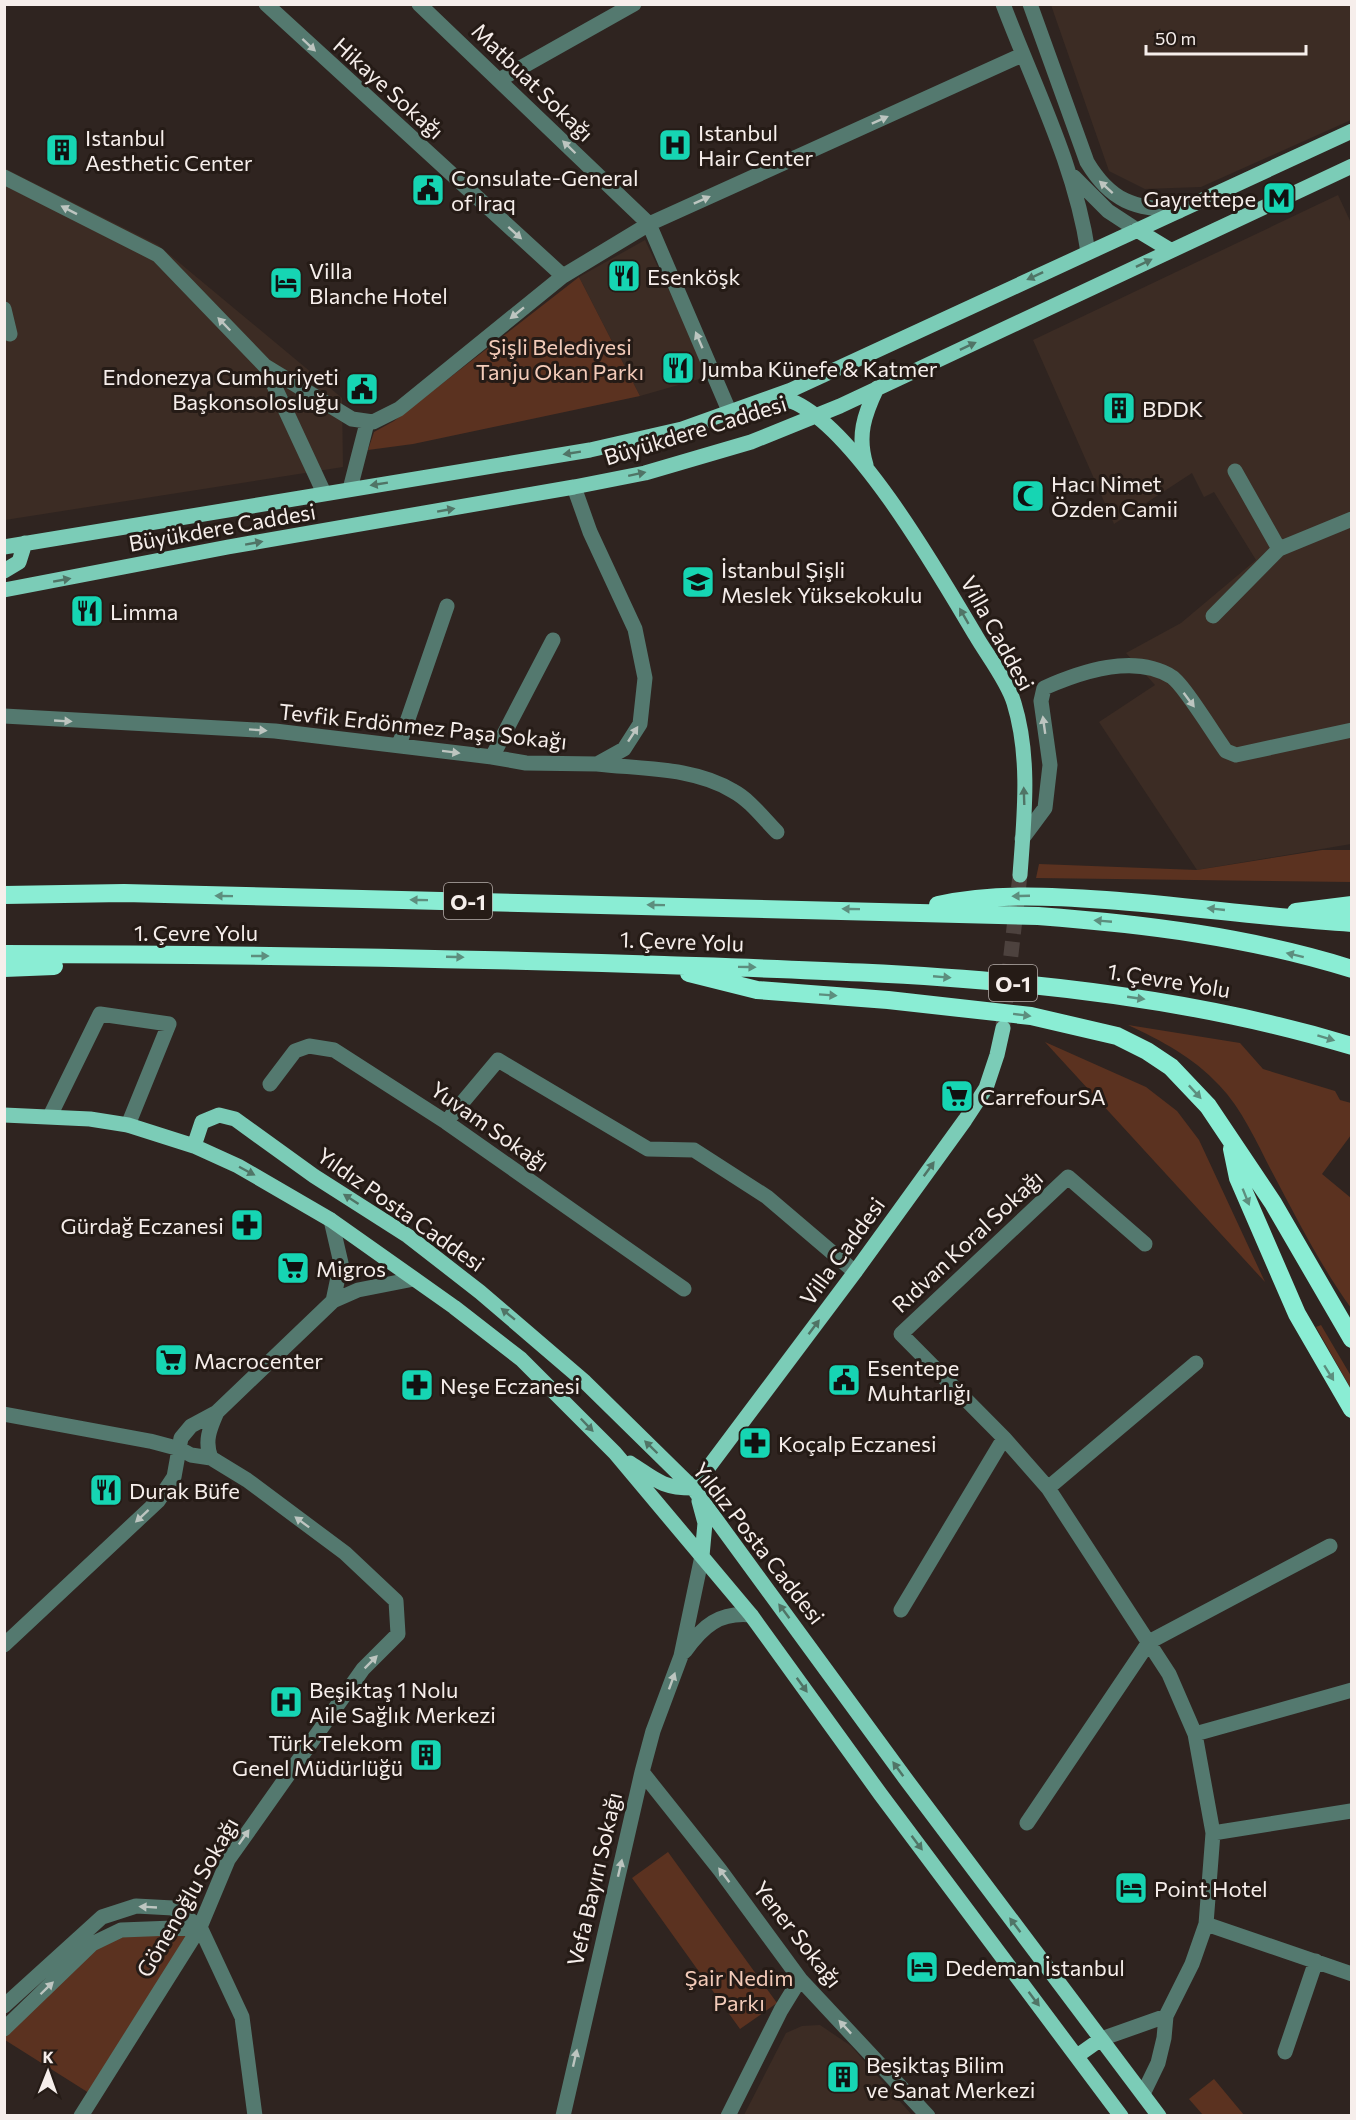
<svg xmlns="http://www.w3.org/2000/svg" width="1356" height="2120" font-family="Commissioner,sans-serif">
<rect width="100%" height="100%" fill="#2f2420"/>
<path fill="#3c2c24" d="M1051 5H1351V120L1201 187 1145 189 1109 171Z
M4 168 158 245 342 398 343 467 5 520Z
M1338 195 1352 225 1351 844 1197 870 1099 722 1155 685 1126 653 1181 623 1256 560 1214 492 1204 497 1192 473 1114 524 1033 340Z
M645 240 710 376 640 396 579 277Z
M820 2025 851 2046 912 2115H744L786 2033 802 2026Z"/>
<path fill="#5b3220" d="M579 277 640 396 413 444 368 450 374 432 394 421Z
M1322 850H1351V882L1036 878 1039 864 1197 870Z
M1128 1025 1240 1043 1263 1069 1335 1091 1340 1100 1351 1103V1135L1322 1174 1351 1198V1308C1320 1265 1296 1217 1271 1170 1256 1141 1242 1109 1219 1085 1193 1057 1162 1041 1128 1025Z
M1045 1042 1146 1087 1177 1111 1199 1140 1265 1282Z
M1321 1325 1351 1376V1389L1316 1327Z
M668 1852 777 2003 740 2029 632 1878Z
M190 1933 89 2093 5 2040 4 2036 105 1938Z
M1214 2079 1244 2115H1203L1189 2099Z"/>
<g fill="none" stroke-linecap="round" stroke-linejoin="round">
<path stroke="#4d423e" stroke-width="15" stroke-dasharray="15 8" stroke-linecap="butt" d="M1003 1025 1020 875"/>
<path stroke="#54796f" stroke-width="15" d="M266 4 563 276
M419 4 649 224 730 413
M1003 4C1034 86 1075 165 1088 252
M1030 4 1087 162C1111 202 1134 208 1179 211
M499 80 634 4
M4 177 158 255 265 366 352 419 373 422 399 409 563 276 649 224 1022 55
M1074 177 1108 211 1137 230
M4 309 10 334
M265 366 324 493
M1235 471 1279 549
M350 489 367 423
M1213 616 1279 549 1352 519
M4 716 275 731 492 757 526 763 597 764 624 749 640 724 645 678 635 629 590 532 574 487
M399 745 447 606
M492 757 553 640
M597 764C641 769 694 767 733 791 750 800 764 819 777 832
M1022 839 1045 808 1050 765 1041 701 1044 688C1080 672 1134 653 1172 677 1184 685 1215 736 1226 751L1236 755 1352 730
M270 1084 295 1051 309 1046 334 1050 446 1122 684 1289
M50 1116 100 1014 169 1024 128 1125
M446 1122 498 1060 648 1149 694 1150 767 1197 855 1272
M331 1220 341 1263 333 1301
M4 1414 150 1441 180 1449 191 1455 211 1458 247 1480 345 1553 396 1601 398 1634 363 1669 228 1860 200 1927 81 2116
M211 1458C204 1441 210 1428 217 1412
M1048 1488 1196 1363
M901 1610 1004 1438
M4 1645 158 1501 174 1477 181 1438 191 1426 217 1412 333 1301 358 1290 414 1279
M685 1651C703 1626 719 1612 751 1615
M1195 1734 1352 1690
M642 1772 720 1870 800 1979 928 2116
M1027 1823 1149 1642 1330 1546
M1213 1833 1351 1811
M1206 1924 1352 1974
M200 1927 242 2017 255 2116
M4 2006 102 1917 136 1906 173 1908 200 1927
M4 2029 92 1944 121 1930 200 1927
M1101 2039 1166 2016
M1285 2052 1316 1961
M1143 2094 1158 2063 1164 2038 1166 2016 1192 1964 1206 1924 1213 1833 1195 1734 1169 1674 1048 1488 1004 1438 901 1334 1068 1177 1145 1244
M563 2116 642 1772 653 1731 681 1656 702 1556
M728 2116 781 2010 800 1979"/>
<path stroke="#7bccb7" stroke-width="15" d="M1137 230 1170 250
M774 397C781 399 789 400 796 403 859 434 939 574 976 636 987 655 1008 682 1014 703 1031 758 1024 819 1020 875
M866 465C857 436 864 415 877 388
M4 547 590 450 682 429 791 390 1352 131
M4 571 19 562 25 543
M4 590 228 547 574 487 645 473 751 442 840 406 1352 166
M4 1115 90 1119 128 1125 194 1146 238 1166 331 1220 454 1307 521 1359 615 1453 751 1615 881 1795 1121 2116
M194 1146 202 1122 219 1115 235 1119 314 1176 408 1236 480 1292 585 1382 693 1488 905 1778 1159 2116
M630 1463C655 1479 661 1488 693 1488
M693 1488 855 1272 965 1120 986 1088 997 1055 1003 1028
M699 1501 705 1523 702 1556
M1077 2056 1101 2039"/>
<path stroke="#8aedd4" stroke-width="18" d="M4 895 124 893 1038 916C1144 924 1250 937 1352 969
M938 905C994 893 1050 896 1106 900 1188 906 1270 918 1352 923
M1296 912 1352 905
M4 954C225 954 444 958 664 965 896 973 1128 978 1352 1046
M4 968 54 966
M689 973 757 990 888 1000 1031 1016 1117 1036 1147 1051 1171 1067 1208 1106 1273 1203 1352 1339
M1232 1149 1238 1178 1297 1314 1352 1409"/>
</g>
<defs><path id="oneway-solid" d="M-6-.8H1V-3.2L6.5 0L1 3.2V.8H-6Z" transform="scale(1.5)"/></defs>
<g fill="#bdc5c0">
<use href="#oneway-solid" transform="translate(309 45) rotate(43)"/>
<use href="#oneway-solid" transform="translate(880 120) rotate(-24)"/>
<use href="#oneway-solid" transform="translate(569 147) rotate(-136)"/>
<use href="#oneway-solid" transform="translate(1106 187) rotate(-138)"/>
<use href="#oneway-solid" transform="translate(702 200) rotate(-24)"/>
<use href="#oneway-solid" transform="translate(69 210) rotate(-153)"/>
<use href="#oneway-solid" transform="translate(515 233) rotate(42)"/>
<use href="#oneway-solid" transform="translate(517 313) rotate(141)"/>
<use href="#oneway-solid" transform="translate(224 324) rotate(-134)"/>
<use href="#oneway-solid" transform="translate(699 340) rotate(-113)"/>
<use href="#oneway-solid" transform="translate(1189 700) rotate(53)"/>
<use href="#oneway-solid" transform="translate(63 721) rotate(3)"/>
<use href="#oneway-solid" transform="translate(1044 725) rotate(-98)"/>
<use href="#oneway-solid" transform="translate(258 730) rotate(4)"/>
<use href="#oneway-solid" transform="translate(633 734) rotate(-57)"/>
<use href="#oneway-solid" transform="translate(451 752) rotate(7)"/>
<use href="#oneway-solid" transform="translate(142 1516) rotate(137)"/>
<use href="#oneway-solid" transform="translate(302 1522) rotate(-143)"/>
<use href="#oneway-solid" transform="translate(371 1662) rotate(-45)"/>
<use href="#oneway-solid" transform="translate(672 1681) rotate(-70)"/>
<use href="#oneway-solid" transform="translate(244 1837) rotate(-55)"/>
<use href="#oneway-solid" transform="translate(620 1868) rotate(-77)"/>
<use href="#oneway-solid" transform="translate(724 1875) rotate(-127)"/>
<use href="#oneway-solid" transform="translate(148 1907) rotate(-177)"/>
<use href="#oneway-solid" transform="translate(47 1988) rotate(-44)"/>
<use href="#oneway-solid" transform="translate(845 2027) rotate(-133)"/>
<use href="#oneway-solid" transform="translate(575 2058) rotate(-77)"/>
</g>
<g fill="#507466">
<use href="#oneway-solid" transform="translate(1144 263) rotate(-26)"/>
<use href="#oneway-solid" transform="translate(1035 276) rotate(155)"/>
<use href="#oneway-solid" transform="translate(968 346) rotate(-25)"/>
<use href="#oneway-solid" transform="translate(572 453) rotate(171)"/>
<use href="#oneway-solid" transform="translate(637 474) rotate(-12)"/>
<use href="#oneway-solid" transform="translate(379 484) rotate(171)"/>
<use href="#oneway-solid" transform="translate(446 510) rotate(-10)"/>
<use href="#oneway-solid" transform="translate(254 543) rotate(-10)"/>
<use href="#oneway-solid" transform="translate(62 580) rotate(-10)"/>
<use href="#oneway-solid" transform="translate(964 616) rotate(-120)"/>
<use href="#oneway-solid" transform="translate(1024 796) rotate(-92)"/>
<use href="#oneway-solid" transform="translate(929 1169) rotate(-54)"/>
<use href="#oneway-solid" transform="translate(247 1171) rotate(28)"/>
<use href="#oneway-solid" transform="translate(351 1199) rotate(-147)"/>
<use href="#oneway-solid" transform="translate(508 1314) rotate(-141)"/>
<use href="#oneway-solid" transform="translate(814 1327) rotate(-53)"/>
<use href="#oneway-solid" transform="translate(587 1425) rotate(46)"/>
<use href="#oneway-solid" transform="translate(651 1447) rotate(-136)"/>
<use href="#oneway-solid" transform="translate(784 1611) rotate(-127)"/>
<use href="#oneway-solid" transform="translate(802 1685) rotate(54)"/>
<use href="#oneway-solid" transform="translate(898 1769) rotate(-126)"/>
<use href="#oneway-solid" transform="translate(917 1843) rotate(53)"/>
<use href="#oneway-solid" transform="translate(1015 1925) rotate(-127)"/>
<use href="#oneway-solid" transform="translate(1034 1999) rotate(53)"/>
</g>
<g fill="#5d8e7e">
<use href="#oneway-solid" transform="translate(224 896) rotate(-179)"/>
<use href="#oneway-solid" transform="translate(1021 896) rotate(178)"/>
<use href="#oneway-solid" transform="translate(419 900) rotate(-179)"/>
<use href="#oneway-solid" transform="translate(656 905) rotate(-179)"/>
<use href="#oneway-solid" transform="translate(851 909) rotate(-179)"/>
<use href="#oneway-solid" transform="translate(1216 909) rotate(-174)"/>
<use href="#oneway-solid" transform="translate(1103 921) rotate(-175)"/>
<use href="#oneway-solid" transform="translate(1295 955) rotate(-166)"/>
<use href="#oneway-solid" transform="translate(260 956)"/>
<use href="#oneway-solid" transform="translate(455 957) rotate(2)"/>
<use href="#oneway-solid" transform="translate(747 967) rotate(1)"/>
<use href="#oneway-solid" transform="translate(942 977) rotate(5)"/>
<use href="#oneway-solid" transform="translate(828 995) rotate(4)"/>
<use href="#oneway-solid" transform="translate(1136 998) rotate(8)"/>
<use href="#oneway-solid" transform="translate(1022 1015) rotate(7)"/>
<use href="#oneway-solid" transform="translate(1326 1038) rotate(17)"/>
<use href="#oneway-solid" transform="translate(1195 1092) rotate(47)"/>
<use href="#oneway-solid" transform="translate(1246 1197) rotate(68)"/>
<use href="#oneway-solid" transform="translate(1329 1373) rotate(58)"/>
</g>
<defs>
<g id="hospital-square" transform="scale(1.725)"><rect x="-9" y="-9" width="18" height="18" rx="4" fill="#16d5b3" stroke="#251b16"/><path d="M-5-5h3v3.5h4V-5h3V5h-3V1.5h-4V5h-3Z" fill="#111"/></g>
<g id="building-square" transform="scale(1.725)"><rect x="-9" y="-9" width="18" height="18" rx="4" fill="#16d5b3" stroke="#251b16"/><path d="M-4-6H4V6H1V3H-1V6H-4ZM-2.5-4.3h1.7v1.8h-1.7ZM.8-4.3h1.7v1.8H.8ZM-2.5-1h1.7V.8h-1.7ZM.8-1h1.7V.8H.8Z" fill="#111"/></g>
<g id="civic-square" transform="scale(1.725)"><rect x="-9" y="-9" width="18" height="18" rx="4" fill="#16d5b3" stroke="#251b16"/><path d="M-.6-6.5H3V-4.5H.6V-3L4-1V1h2V6H-6V1h2V-1L-.6-3ZM-1.2 2.5V6h2.4V2.5Z" fill="#111"/></g>
<g id="metro-square" transform="scale(1.725)"><rect x="-9" y="-9" width="18" height="18" rx="4" fill="#16d5b3" stroke="#251b16"/><path d="M-5.5 5V-5H-3L0 0L3-5H5.5V5H3V-.5L0 4L-3-.5V5Z" fill="#111"/></g>
<g id="restaurant-square" transform="scale(1.725)"><rect x="-9" y="-9" width="18" height="18" rx="4" fill="#16d5b3" stroke="#251b16"/><path d="M-5-6h1v4h1v-4h1v4h1v-4h1v5L-1.5 .5V6h-2V.5L-5-1ZM5-6V6H3V1.5H1.5Q1.5-4 5-6Z" fill="#111"/></g>
<g id="hotel-square" transform="scale(1.725)"><rect x="-9" y="-9" width="18" height="18" rx="4" fill="#16d5b3" stroke="#251b16"/><path d="M-6-4.5h1.5V1H6V5H4.5V3h-9V5H-6ZM-4 0a1.8 1.8 0 1 1 3.6 0ZM.5 0V-2.5h3Q6-2.5 6 0Z" fill="#111"/></g>
<g id="mosque-square" transform="scale(1.725)"><rect x="-9" y="-9" width="18" height="18" rx="4" fill="#16d5b3" stroke="#251b16"/><path d="M3.5-4.9A6 6 0 1 0 3.5 4.9A5 5 0 1 1 3.5-4.9Z" fill="#111"/></g>
<g id="university-square" transform="scale(1.725)"><rect x="-9" y="-9" width="18" height="18" rx="4" fill="#16d5b3" stroke="#251b16"/><path d="M0-5L7-2L0 1L-7-2ZM-4 1L0 2.5L4 1V4Q0 6-4 4Z" fill="#111"/></g>
<g id="supermarket-square" transform="scale(1.725)"><rect x="-9" y="-9" width="18" height="18" rx="4" fill="#16d5b3" stroke="#251b16"/><path d="M-6-5.5h2.5l.6 2H6L4.5 2H-2.5L-4.4-4H-6ZM-1.5 3.2a1.3 1.3 0 1 0 .1 0ZM3 3.2a1.3 1.3 0 1 0 .1 0Z" fill="#111"/></g>
<g id="pharmacy-square" transform="scale(1.725)"><rect x="-9" y="-9" width="18" height="18" rx="4" fill="#16d5b3" stroke="#251b16"/><path d="M-2-6h4v4h4v4h-4v4h-4v-4h-4v-4h4Z" fill="#111"/></g>
</defs>
<g fill-rule="evenodd">
<use href="#hospital-square" x="675" y="145"/>
<use href="#building-square" x="62" y="150"/>
<use href="#civic-square" x="428" y="190"/>
<use href="#metro-square" x="1279" y="198"/>
<use href="#restaurant-square" x="624" y="276"/>
<use href="#hotel-square" x="286" y="283"/>
<use href="#restaurant-square" x="678" y="368"/>
<use href="#civic-square" x="362" y="389"/>
<use href="#building-square" x="1119" y="408"/>
<use href="#mosque-square" x="1028" y="496"/>
<use href="#university-square" x="698" y="582"/>
<use href="#restaurant-square" x="87" y="611"/>
<use href="#supermarket-square" x="957" y="1096"/>
<use href="#pharmacy-square" x="247" y="1225"/>
<use href="#supermarket-square" x="293" y="1268"/>
<use href="#supermarket-square" x="171" y="1360"/>
<use href="#civic-square" x="844" y="1380"/>
<use href="#pharmacy-square" x="417" y="1385"/>
<use href="#pharmacy-square" x="755" y="1443"/>
<use href="#restaurant-square" x="106" y="1490"/>
<use href="#hospital-square" x="286" y="1702"/>
<use href="#building-square" x="426" y="1755"/>
<use href="#hotel-square" x="1131" y="1888"/>
<use href="#hotel-square" x="922" y="1967"/>
<use href="#building-square" x="843" y="2077"/>
</g>
<g text-anchor="middle" dominant-baseline="central" stroke-width="6" stroke-linejoin="round" paint-order="stroke">
<g fill="#251b16" stroke="#b7afab" stroke-width="1.5">
<rect x="444" y="883" width="48" height="36" rx="4.5"/>
<rect x="989" y="965" width="48" height="36" rx="4.5"/>
</g>
<g font-size="21" font-weight="bold" fill="#f6eeeb">
<text x="468" y="901">O-1</text>
<text x="1013" y="983">O-1</text>
</g>
<g font-size="22" fill="#f6eeeb" stroke="#251b16">
<text transform="translate(533 82) rotate(44)">Matbuat Sokağı</text>
<text transform="translate(389 88) rotate(42)">Hikaye Sokağı</text>
<text transform="translate(695 430) rotate(-17)">Büyükdere Caddesi</text>
<text transform="translate(222 527) rotate(-10)">Büyükdere Caddesi</text>
<text transform="translate(998 633) rotate(61)">Villa Caddesi</text>
<text transform="translate(423 726) rotate(6)">Tevfik Erdönmez Paşa Sokağı</text>
<text x="196" y="932">1. Çevre Yolu</text>
<text transform="translate(682 941) rotate(2)">1. Çevre Yolu</text>
<text transform="translate(1169 980) rotate(9)">1. Çevre Yolu</text>
<text transform="translate(490 1126) rotate(35)">Yuvam Sokağı</text>
<text transform="translate(401 1209) rotate(35)">Yıldız Posta Caddesi</text>
<text transform="translate(967 1241) rotate(-43)">Rıdvan Koral Sokağı</text>
<text transform="translate(842 1251) rotate(-54)">Villa Caddesi</text>
<text transform="translate(759 1543) rotate(52)">Yıldız Posta Caddesi</text>
<text transform="translate(594 1879) rotate(-77)">Vefa Bayırı Sokağı</text>
<text transform="translate(187 1897) rotate(-60)">Gönenoğlu Sokağı</text>
<text transform="translate(798 1934) rotate(52)">Yener Sokağı</text>
</g>
<g font-size="22" fill="#f6eeeb" stroke="#251b16" text-anchor="start">
<text x="698" y="132">Istanbul<tspan x="698" dy="25">Hair Center</tspan></text>
<text x="85" y="137">Istanbul<tspan x="85" dy="25">Aesthetic Center</tspan></text>
<text x="451" y="177">Consulate-General<tspan x="451" dy="25">of Iraq</tspan></text>
<text x="1256" y="198" text-anchor="end">Gayrettepe</text>
<text x="309" y="270">Villa<tspan x="309" dy="25">Blanche Hotel</tspan></text>
<text x="647" y="276">Esenköşk</text>
<text x="701" y="368">Jumba Künefe &amp; Katmer</text>
<text x="339" y="376" text-anchor="end">Endonezya Cumhuriyeti<tspan x="339" dy="25">Başkonsolosluğu</tspan></text>
<text x="1142" y="408">BDDK</text>
<text x="1051" y="483">Hacı Nimet<tspan x="1051" dy="25">Özden Camii</tspan></text>
<text x="721" y="569">İstanbul Şişli<tspan x="721" dy="25">Meslek Yüksekokulu</tspan></text>
<text x="110" y="611">Limma</text>
<text x="980" y="1096">CarrefourSA</text>
<text x="224" y="1225" text-anchor="end">Gürdağ Eczanesi</text>
<text x="316" y="1268">Migros</text>
<text x="194" y="1360">Macrocenter</text>
<text x="867" y="1367">Esentepe<tspan x="867" dy="25">Muhtarlığı</tspan></text>
<text x="440" y="1385">Neşe Eczanesi</text>
<text x="778" y="1443">Koçalp Eczanesi</text>
<text x="129" y="1490">Durak Büfe</text>
<text x="309" y="1689">Beşiktaş 1 Nolu<tspan x="309" dy="25">Aile Sağlık Merkezi</tspan></text>
<text x="403" y="1742" text-anchor="end">Türk Telekom<tspan x="403" dy="25">Genel Müdürlüğü</tspan></text>
<text x="1154" y="1888">Point Hotel</text>
<text x="945" y="1967">Dedeman İstanbul</text>
<text x="866" y="2064">Beşiktaş Bilim<tspan x="866" dy="25">ve Sanat Merkezi</tspan></text>
</g>
<g font-size="22" fill="#f3cbb9" stroke="#251b16">
<text x="560" y="346">Şişli Belediyesi<tspan x="560" dy="25">Tanju Okan Parkı</tspan></text>
<text x="739" y="1977">Şair Nedim<tspan x="739" dy="25">Parkı</tspan></text>
</g>
</g>
<rect width="1356" height="2120" fill="none" stroke="#f6eeeb" stroke-width="12"/>
<g transform="translate(48 2072) rotate(1)" stroke="#251b16" stroke-width="4.5" paint-order="stroke">
<path d="M0-4.5L10 22L0 15L-10 22Z" fill="#f6eeeb"/>
<text y="-9" font-size="16" font-weight="bold" text-anchor="middle" fill="#f6eeeb">K</text>
</g>
<path d="M1146 45v9h160v-9" fill="none" stroke="#f6eeeb" stroke-width="3"/>
<text x="1155" y="45" font-size="18" fill="#f6eeeb" stroke="#251b16" stroke-width="4.5" paint-order="stroke">50 m</text>
</svg>
